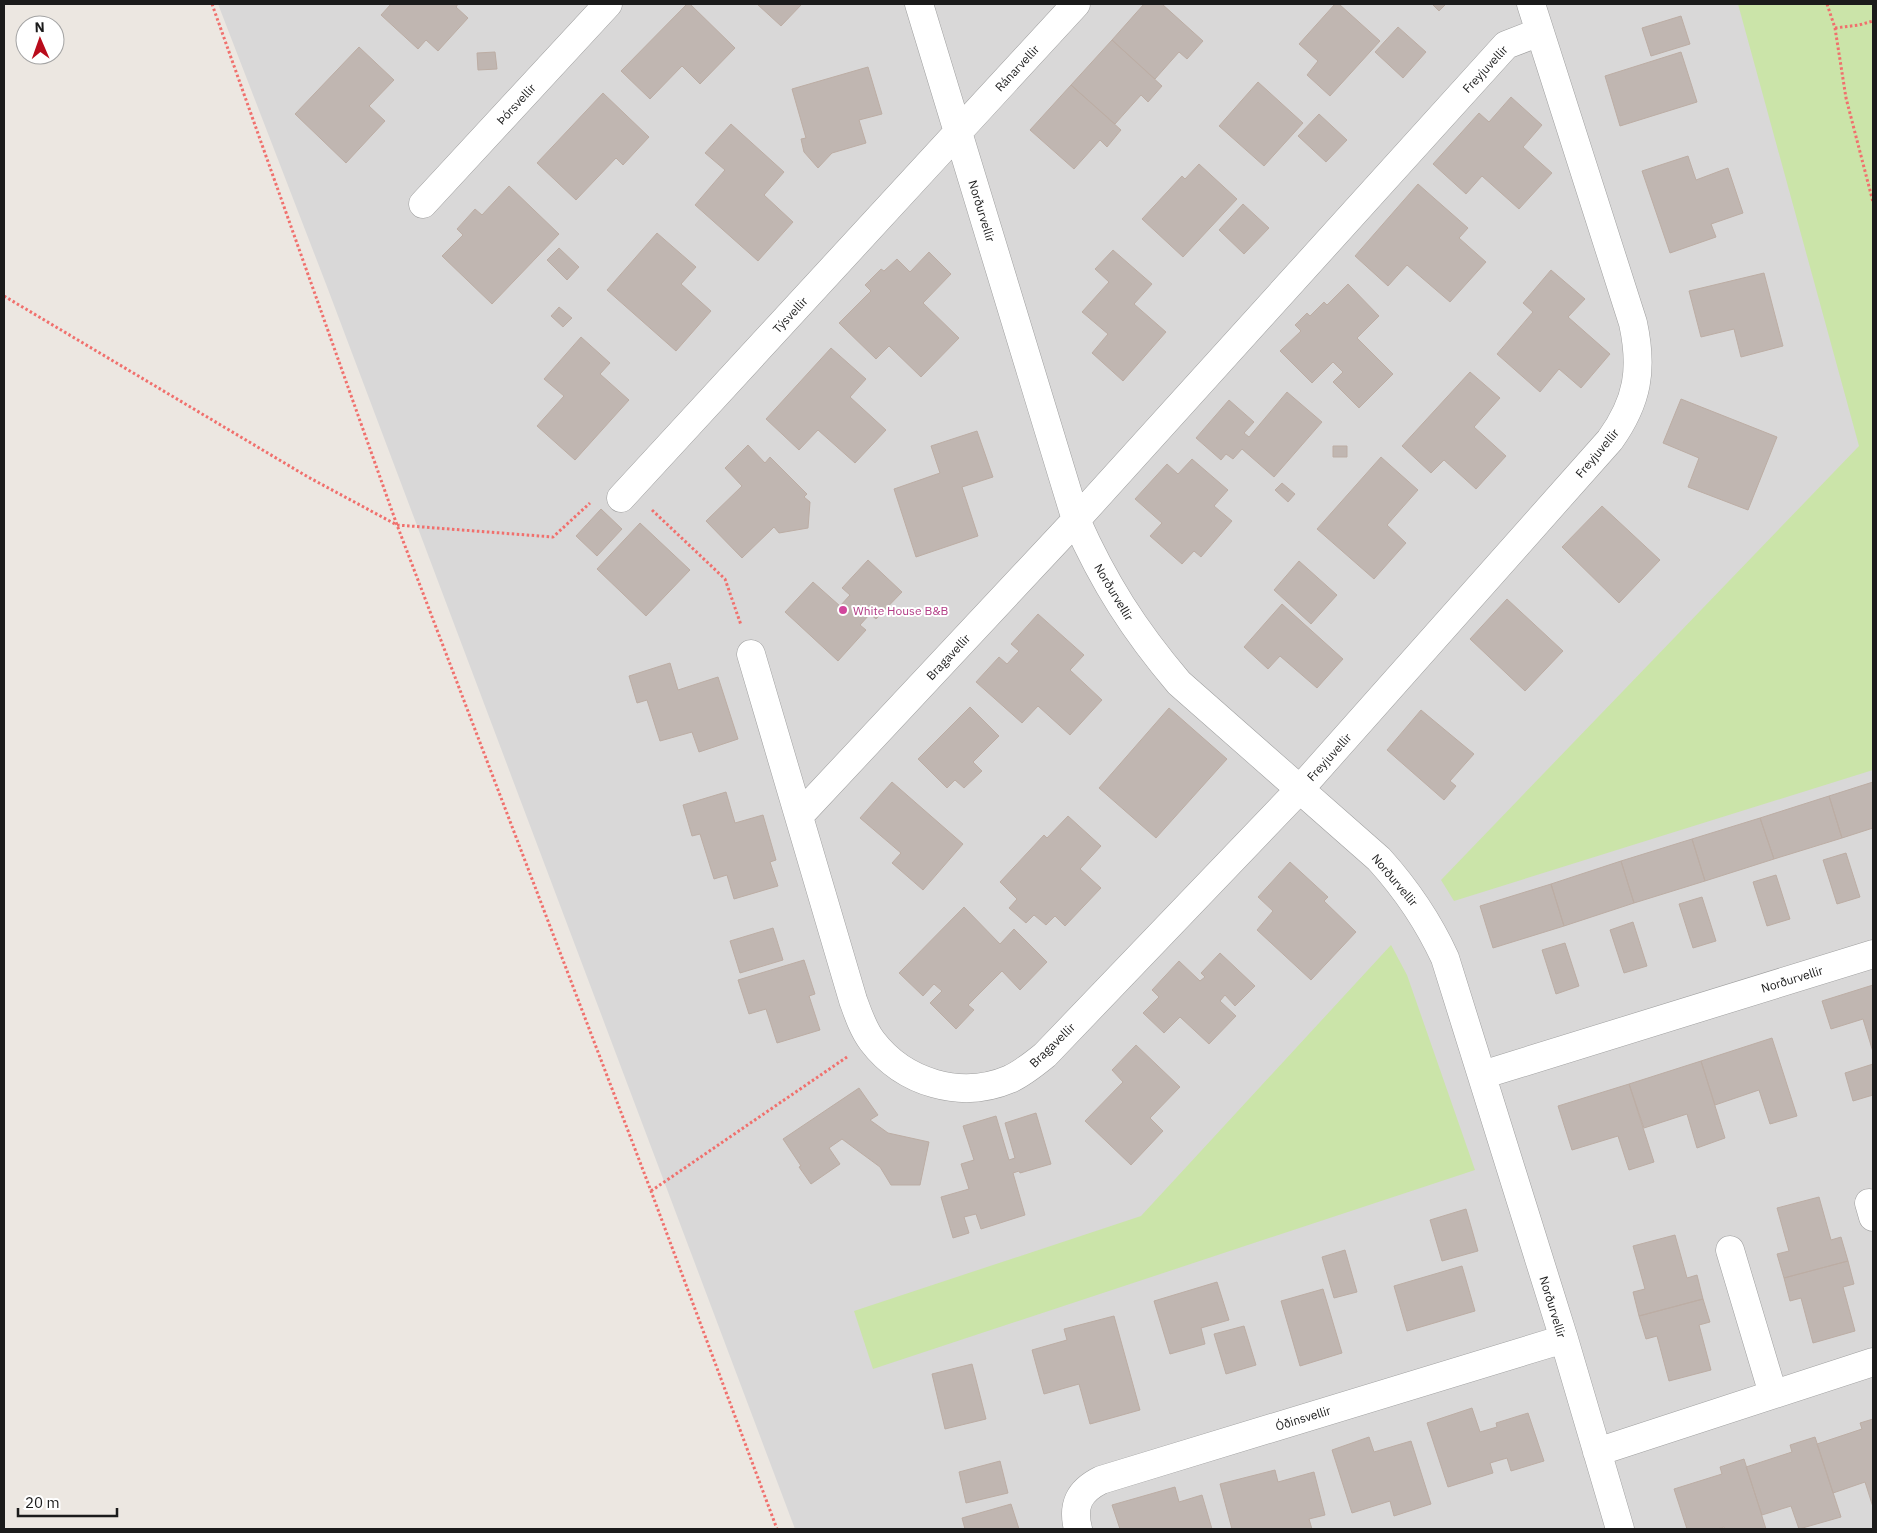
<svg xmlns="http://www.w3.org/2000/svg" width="1877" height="1533" font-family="'IBM Plex Sans',sans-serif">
<rect width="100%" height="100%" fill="#ece7e1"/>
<path fill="#d9d8d8" d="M218 4H1873V1529H795L326 284Z"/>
<path fill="#cbe4a9" d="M1738 4H1873V770L1454 901 1441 880 1859 446Z
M1391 945 1407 975 1475 1170 873 1369 854 1311 1141 1216Z"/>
<path fill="#c0b6b1" stroke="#bcada4" d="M391 4H458L456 7 468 18 438 51 426 40 418 49 381 15Z
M687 4H690L735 48 700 84 682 66 650 99 621 71Z
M757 4H802L781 26Z
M1144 4H1162L1203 41 1187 59 1179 52 1155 79 1112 40Z
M1335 4H1339L1380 41 1330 96 1307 75 1318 61 1299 44Z
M1432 4H1446L1439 11Z
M1681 16 1690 44 1651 56 1642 28Z
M1398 27 1426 52 1403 78 1375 52Z
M1112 40 1162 86 1148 102 1141 95 1115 124 1071 85Z
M359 47 394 80 369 106 385 121 346 163 295 114Z
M495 52 497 69 478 70 477 53Z
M1681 52 1697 102 1620 126 1605 76Z
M868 67 882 114 859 120 866 143 832 153 818 168 804 152 801 139 806 138 792 89Z
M1258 82 1303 123 1264 166 1219 126Z
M1071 85 1121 130 1107 147 1100 140 1074 169 1030 130Z
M603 93 649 137 623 165 616 158 576 200 537 163Z
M1511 97 1542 125 1523 147 1552 173 1519 209 1482 176 1466 194 1433 164 1479 113 1489 122Z
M1319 114 1347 140 1326 162 1298 136Z
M731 124 784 172 764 195 793 222 758 261 695 205 725 170 705 153Z
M1688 156 1696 180 1728 168 1743 213 1711 224 1716 237 1670 253 1642 171Z
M1199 164 1237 199 1183 257 1142 219 1182 176 1185 179Z
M1418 184 1468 228 1459 238 1486 262 1450 302 1407 265 1388 286 1355 256Z
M509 186 559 234 492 304 442 256 463 235 457 229 475 209 482 215Z
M1243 204 1269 228 1244 254 1219 230Z
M657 233 696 267 681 284 711 311 676 351 607 290Z
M559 248 579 267 567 280 547 260Z
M1113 250 1152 284 1134 304 1166 332 1123 381 1092 353 1108 334 1082 312 1109 282 1095 269Z
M929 252 951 274 923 303 959 338 921 377 889 346 876 359 839 323 871 291 865 285 881 269 884 271 897 259 910 272Z
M1551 270 1585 299 1568 317 1610 354 1581 388 1559 369 1540 392 1497 354 1533 312 1523 303Z
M1764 273 1783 346 1741 357 1734 329 1701 337 1689 291Z
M1348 284 1379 316 1357 338 1393 374 1359 408 1333 382 1343 372 1333 362 1312 383 1280 351 1301 331 1295 325 1307 313 1310 316 1324 302 1327 305Z
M559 307 572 318 563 327 551 316Z
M581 337 610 363 600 374 629 400 575 460 537 426 564 396 544 379Z
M831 348 866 379 850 397 886 430 855 463 818 430 799 450 766 419Z
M1470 372 1500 398 1474 427 1506 456 1476 489 1444 460 1431 473 1402 446Z
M1287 392 1322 422 1274 477 1242 449 1233 459 1226 454 1221 460 1196 438 1229 400 1254 422 1244 433 1249 437Z
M1681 399 1777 437 1748 510 1688 487 1699 458 1663 443Z
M977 431 993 477 962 487 978 536 916 557 894 489 940 473 931 446Z
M748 445 765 463 770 457 807 494 804 497 810 502 808 528 779 533 774 527 742 558 706 521 742 486 725 468Z
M1333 446H1347V457H1333Z
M1381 457 1418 490 1387 525 1406 543 1374 579 1317 529Z
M1192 459 1228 490 1214 506 1232 521 1201 557 1194 551 1182 564 1150 536 1162 523 1135 499 1167 464 1178 474Z
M1282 483 1295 494 1288 502 1275 490Z
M1602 506 1660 560 1619 603 1562 547Z
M601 509 622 529 597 556 576 536Z
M640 523 690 570 646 616 597 569Z
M868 560 902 592 876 619 870 614 860 625 866 630 838 661 785 612 813 582 840 606 850 595 842 588Z
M1299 561 1337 595 1311 624 1274 590Z
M1507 599 1563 651 1525 691 1470 639Z
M1282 604 1343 659 1317 688 1280 656 1268 669 1244 647Z
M1038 614 1084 655 1070 670 1102 700 1070 735 1038 706 1022 723 976 682 999 657 1007 664 1019 651 1011 644Z
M670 663 678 690 718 677 738 739 699 752 692 732 660 741 647 700 637 703 629 676Z
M970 707 999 736 973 762 982 771 964 788 955 780 947 788 918 759Z
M1169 708 1227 759 1156 838 1099 788Z
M1421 710 1474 754 1450 781 1456 786 1444 800 1387 750Z
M892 782 963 844 923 890 892 863 901 853 860 818Z
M1873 782V828L1842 838 1829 796Z
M726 792 735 823 763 815 776 860 770 862 778 886 734 899 727 875 714 879 700 834 692 836 683 805Z
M1829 796 1842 838 1774 859 1760 818Z
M1068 816 1101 846 1080 869 1101 888 1065 926 1055 916 1046 925 1034 915 1026 923 1009 908 1017 899 1000 882 1044 835 1047 838Z
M1760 818 1774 859 1705 881 1692 839Z
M1692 839 1705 881 1634 903 1621 861Z
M1846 853 1860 897 1837 904 1823 860Z
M1621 861 1634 903 1564 926 1551 884Z
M1290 862 1328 897 1324 901 1356 932 1311 980 1257 930 1273 911 1258 897Z
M1776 875 1790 919 1767 926 1753 882Z
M1551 884 1564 926 1493 948 1480 906Z
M1702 897 1716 941 1693 948 1679 904Z
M964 907 1000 944 1014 929 1047 962 1020 990 1002 971 968 1005 974 1010 956 1029 930 1003 942 991 934 984 923 996 899 973Z
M1633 922 1647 966 1624 973 1610 930Z
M773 928 783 960 740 973 730 941Z
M1565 943 1579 986 1556 994 1542 950Z
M1220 953 1255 986 1235 1006 1225 995 1220 1001 1236 1016 1209 1044 1180 1017 1164 1033 1143 1013 1159 997 1152 990 1179 961 1200 981 1205 977 1201 973Z
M804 960 815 994 809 996 820 1030 777 1043 766 1009 749 1014 738 980Z
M1873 985V1052L1863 1019 1831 1029 1822 1001Z
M1772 1038 1797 1116 1770 1124 1759 1090 1715 1105 1701 1061Z
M1136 1045 1180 1087 1150 1118 1163 1131 1131 1165 1085 1121 1123 1082 1112 1070Z
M1701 1061 1725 1138 1697 1148 1687 1114 1644 1128 1629 1084Z
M1873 1064V1095L1853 1101 1845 1073Z
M1629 1084 1654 1162 1629 1170 1618 1136 1572 1150 1558 1106Z
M859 1088 878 1115 870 1120 888 1133 929 1142 920 1185H891L880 1167 842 1139 829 1148 840 1164 811 1184 799 1167 801 1166 783 1139Z
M1036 1113 1051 1164 1020 1173 1019 1171 1013 1173 1025 1215 981 1229 976 1214 964 1217 969 1233 953 1238 941 1197 969 1189 961 1164 974 1160 963 1126 996 1116 1009 1160 1015 1158 1005 1123Z
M1819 1197 1831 1240 1841 1237 1848 1261 1784 1278 1777 1254 1789 1251 1777 1208Z
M1466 1209 1478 1251 1442 1261 1430 1220Z
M1675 1235 1687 1278 1697 1275 1703 1299 1639 1316 1633 1292 1645 1289 1633 1246Z
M1345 1250 1357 1292 1334 1298 1322 1257Z
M1848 1261 1854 1284 1843 1287 1855 1331 1813 1343 1801 1298 1790 1301 1784 1278Z
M1462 1266 1475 1311 1407 1331 1394 1286Z
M1217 1282 1229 1320 1201 1328 1205 1344 1170 1354 1154 1301Z
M1323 1289 1342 1353 1300 1366 1281 1301Z
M1703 1299 1710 1322 1699 1325 1711 1370 1669 1381 1657 1336 1646 1339 1639 1316Z
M1114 1316 1140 1410 1090 1424 1079 1384 1044 1394 1032 1350 1067 1340 1064 1329Z
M1244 1326 1256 1365 1226 1374 1214 1334Z
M972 1364 986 1419 945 1429 932 1374Z
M1472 1408 1480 1432 1497 1427 1496 1423 1528 1413 1544 1461 1511 1471 1507 1458 1490 1463 1493 1473 1448 1487 1427 1423Z
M1873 1419V1507L1865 1482 1833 1493 1817 1444 1862 1429 1860 1423Z
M1369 1437 1374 1452 1411 1441 1431 1504 1394 1516 1390 1501 1352 1513 1332 1450Z
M1815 1437 1841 1517 1799 1529 1791 1506 1762 1515 1746 1467 1792 1452 1790 1445Z
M1744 1459 1766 1529H1725L1724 1527 1717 1529H1687L1674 1489 1722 1474 1720 1467Z
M1000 1461 1008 1493 966 1503 959 1472Z
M1275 1470 1278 1482 1314 1472 1325 1515 1309 1519 1312 1529H1232L1220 1484Z
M1175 1487 1179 1502 1202 1495 1212 1529H1120L1112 1505Z
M1011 1504 1019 1529H965L962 1518Z"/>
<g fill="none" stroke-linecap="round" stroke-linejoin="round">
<g stroke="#9f9f9f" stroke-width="29">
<path id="street" d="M919 4 1076 520C1104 583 1134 630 1179 683L1379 859C1407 890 1428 921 1445 958L1564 1339 1620 1529
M423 204 608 4
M621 498 1076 4
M751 654 853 1000C858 1014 863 1029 872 1041 904 1083 961 1100 1010 1079 1023 1073 1034 1064 1045 1055L1300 789 1610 440C1638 401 1643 369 1633 323L1531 4
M799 816 1076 520 1506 45 1540 32
M1482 1075 1873 954
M1869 1203 1873 1217
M1730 1250 1773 1394
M1597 1452 1873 1362
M1078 1529C1072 1505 1079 1491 1101 1480L1564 1339"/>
</g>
<path stroke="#f0706d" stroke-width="3" stroke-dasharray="2.5 2.5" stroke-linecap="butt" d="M212 4 397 525 651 1191 777 1529
M1827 4 1835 28 1846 98 1873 202
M1835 28 1859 25 1873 21
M4 296 308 477 397 525 553 537 590 503
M652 510 725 579 741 625
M651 1191 847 1057"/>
<use href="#street" stroke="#fff" stroke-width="28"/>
</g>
<circle fill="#d1479c" stroke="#fff" stroke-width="2" cx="843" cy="610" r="5"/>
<g text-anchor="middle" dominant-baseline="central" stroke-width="4" stroke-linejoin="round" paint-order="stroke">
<g font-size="12" fill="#1b1b1b" stroke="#fff">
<text transform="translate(1017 68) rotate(-47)">Ránarvellir</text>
<text transform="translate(1485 69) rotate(-47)">Freyjuvellir</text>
<text transform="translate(516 104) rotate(-47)">Þórsvellir</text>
<text transform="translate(982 211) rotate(73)">Norðurvellir</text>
<text transform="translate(790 315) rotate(-47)">Týsvellir</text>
<text transform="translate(1597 453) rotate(-50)">Freyjuvellir</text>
<text transform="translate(1114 592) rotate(59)">Norðurvellir</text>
<text transform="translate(948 657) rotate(-47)">Bragavellir</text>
<text transform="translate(1329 757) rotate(-48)">Freyjuvellir</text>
<text transform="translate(1395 880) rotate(50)">Norðurvellir</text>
<text transform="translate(1792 979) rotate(-17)">Norðurvellir</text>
<text transform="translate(1052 1045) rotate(-44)">Bragavellir</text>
<text transform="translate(1553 1307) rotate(73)">Norðurvellir</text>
<text transform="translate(1303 1418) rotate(-17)">Óðinsvellir</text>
</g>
<g font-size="12" fill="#b23c85" stroke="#fff" text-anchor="start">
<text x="853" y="610">White House B&amp;B</text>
</g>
</g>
<rect width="1877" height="1533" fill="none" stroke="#1b1b1b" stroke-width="10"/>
<g transform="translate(40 40) rotate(358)"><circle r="24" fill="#ffffff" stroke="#a4a4a4"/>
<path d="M0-4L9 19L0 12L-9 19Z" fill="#b90c1b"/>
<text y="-8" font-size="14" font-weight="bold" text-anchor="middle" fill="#1b1b1b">N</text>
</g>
<path d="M18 1508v8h99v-8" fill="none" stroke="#1b1b1b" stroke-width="2.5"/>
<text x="25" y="1508" font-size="15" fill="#1b1b1b" stroke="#ffffff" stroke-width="4" paint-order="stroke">20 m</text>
</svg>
